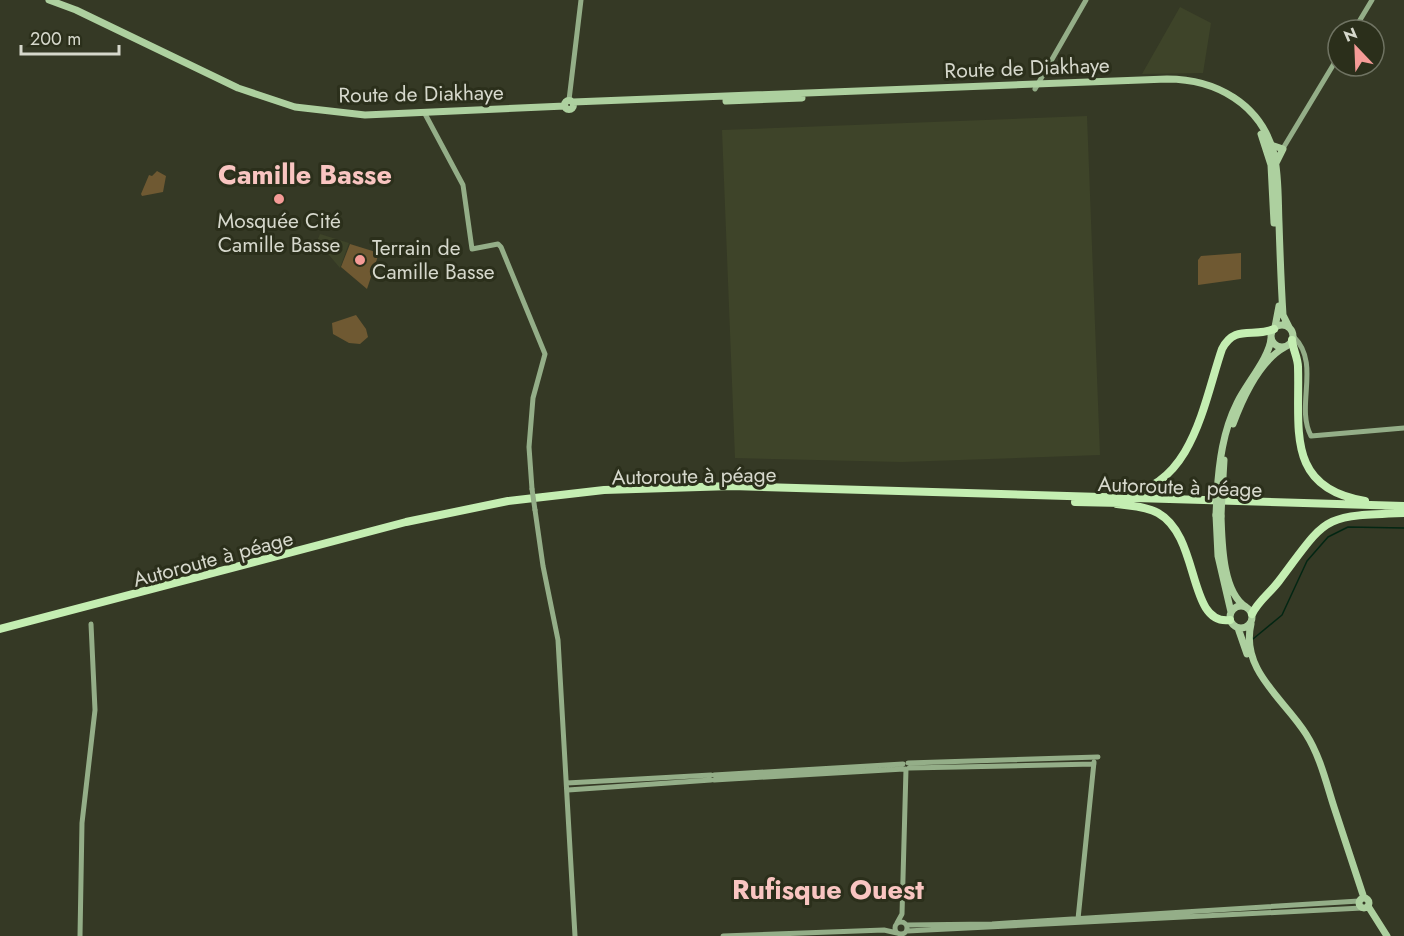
<svg xmlns="http://www.w3.org/2000/svg" width="1404" height="936" font-family="Jost,sans-serif">
<rect width="100%" height="100%" fill="#353925"/>
<path fill="#3e4429" d="M1180 7 1211 23 1203 73 1142 74Z
M1087 116 1100 455 902 462 735 458 722 130Z
M320 234 349 243 340 268 329 255 315 246Z"/>
<path fill="#6f5932" d="M157 171 166 176 163 192 142 196 141 194 149 175 152 176Z
M350 244 379 253 367 289 341 267Z
M1241 253V279L1198 285V260L1201 256Z
M356 315 366 329 368 337 360 344 349 343 333 334 332 323Z"/>
<g fill="none" stroke-linecap="round" stroke-linejoin="round">
<path stroke="#032613" stroke-width="1.5" d="M1253 639 1282 615 1307 561 1328 537 1348 527 1404 528"/>
<path stroke="#94ae88" stroke-width="5" d="M1354 30 1372 0
M1035 89 1086 0
M569 100 581 0
M424 112 463 185 472 249 498 244 501 247 545 354 533 398 529 447 532 489
M1282 150 1338 57
M1294 337C1321 364 1295 406 1311 436L1404 428
M535 510 543 566 558 640 575 936
M908 763 1098 757
M909 768 1094 764
M714 775 903 764
M714 780 904 769
M567 783 711 775
M568 790 711 780
M1078 919 1094 762
M895 928a6 6 0 1 1 12 0a6 6 0 1 1-12 0Z
M897 923 902 914 906 769
M907 925 992 924 1359 901
M907 931 1362 908
M80 936 82 823 95 710 91 624
M723 936 884 930 897 933"/>
<path stroke="#add09f" stroke-width="7" d="M49 0 76 10 238 88 295 107 365 115 565 106
M564.5 105a4.5 4.5 0 1 1 9 0a4.5 4.5 0 1 1-9 0Z
M726 101 802 98
M573 102 1167 79C1216 79 1261 104 1274 154 1279 176 1278 201 1279 223 1280 254 1281 284 1283 315L1289 327
M1261 134 1271 165 1274 223
M1271 145 1283 149 1275 165
M1271 336a11 11 0 1 1 22 0a11 11 0 1 1-22 0Z
M1275 327 1279 306
M1233 424C1243 397 1259 361 1285 347
M1217 494C1219 462 1223 431 1237 403 1246 384 1270 357 1271 338
M1222 494 1224 460
M1216 515 1218 556 1231 612
M1221 516C1222 541 1222 592 1246 607
M1230 617a11 11 0 1 1 22 0a11 11 0 1 1-22 0Z
M1251 624C1240 670 1285 700 1306 734 1320 756 1326 782 1334 807 1344 837 1354 868 1364 898
M1238 628 1247 654
M1359 903a5 5 0 1 1 10 0a5 5 0 1 1-10 0Z
M1368 906 1387 936"/>
<path stroke="#c4eeb2" stroke-width="8" d="M1292 340C1293 350 1298 358 1298 367 1300 429 1285 488 1365 501
M1126 494C1193 485 1204 401 1222 349 1235 324 1253 338 1274 329
M1075 502 1122 503
M1117 504C1130 506 1146 506 1158 513 1201 537 1187 626 1230 620
M1252 614C1258 601 1270 593 1279 581 1328 516 1320 516 1404 513
M0 629 406 522 508 501 604 490 732 486 1404 506"/>
<path stroke="#94ae88" stroke-width="5" d="M532 489 535 510"/>
<path stroke="#add09f" stroke-width="7" d="M1216 515 1217 494
M1221 516 1222 494"/>
</g>
<g fill="#f59b97" stroke="#2b2f1b" stroke-width="2">
<circle cx="279" cy="199" r="6"/>
<circle cx="360" cy="260" r="6"/>
</g>
<g text-anchor="middle" dominant-baseline="central" stroke-width="6" stroke-linejoin="round" paint-order="stroke">
<g font-size="21" fill="#d6d8cc" stroke="#2b2f1b">
<text transform="translate(1027 68) rotate(-2)">Route de Diakhaye</text>
<text transform="translate(421 94) rotate(-1)">Route de Diakhaye</text>
<text transform="translate(694 476) rotate(-1)">Autoroute à péage</text>
<text transform="translate(1180 487) rotate(2)">Autoroute à péage</text>
<text transform="translate(213 559) rotate(-15)">Autoroute à péage</text>
</g>
<g font-size="21" fill="#d6d8cc" stroke="#2b2f1b">
<text x="279" y="221">Mosquée Cité<tspan x="279" dy="24">Camille Basse</tspan></text>
<text x="372" y="248" text-anchor="start">Terrain de<tspan x="372" dy="24">Camille Basse</tspan></text>
</g>
<g font-size="27" font-weight="bold" fill="#f9c5c1" stroke="#2b2f1b">
<text x="305" y="174">Camille Basse</text>
<text x="828" y="889">Rufisque Ouest</text>
</g>
</g>
<g transform="translate(1356 48) rotate(337)"><circle r="28" fill="#2b2f1b" stroke="#6f7362" stroke-width="1.5"/>
<path d="M0-4.5L10 22L0 15L-10 22Z" fill="#f59b97"/>
<text y="-9" font-size="16" font-weight="bold" text-anchor="middle" fill="#d6d8cc">N</text>
</g>
<path d="M21 45v9h98v-9" fill="none" stroke="#d6d8cc" stroke-width="3"/>
<text x="30" y="45" font-size="18" fill="#d6d8cc" stroke="#2b2f1b" stroke-width="4.5" paint-order="stroke">200 m</text>
</svg>
